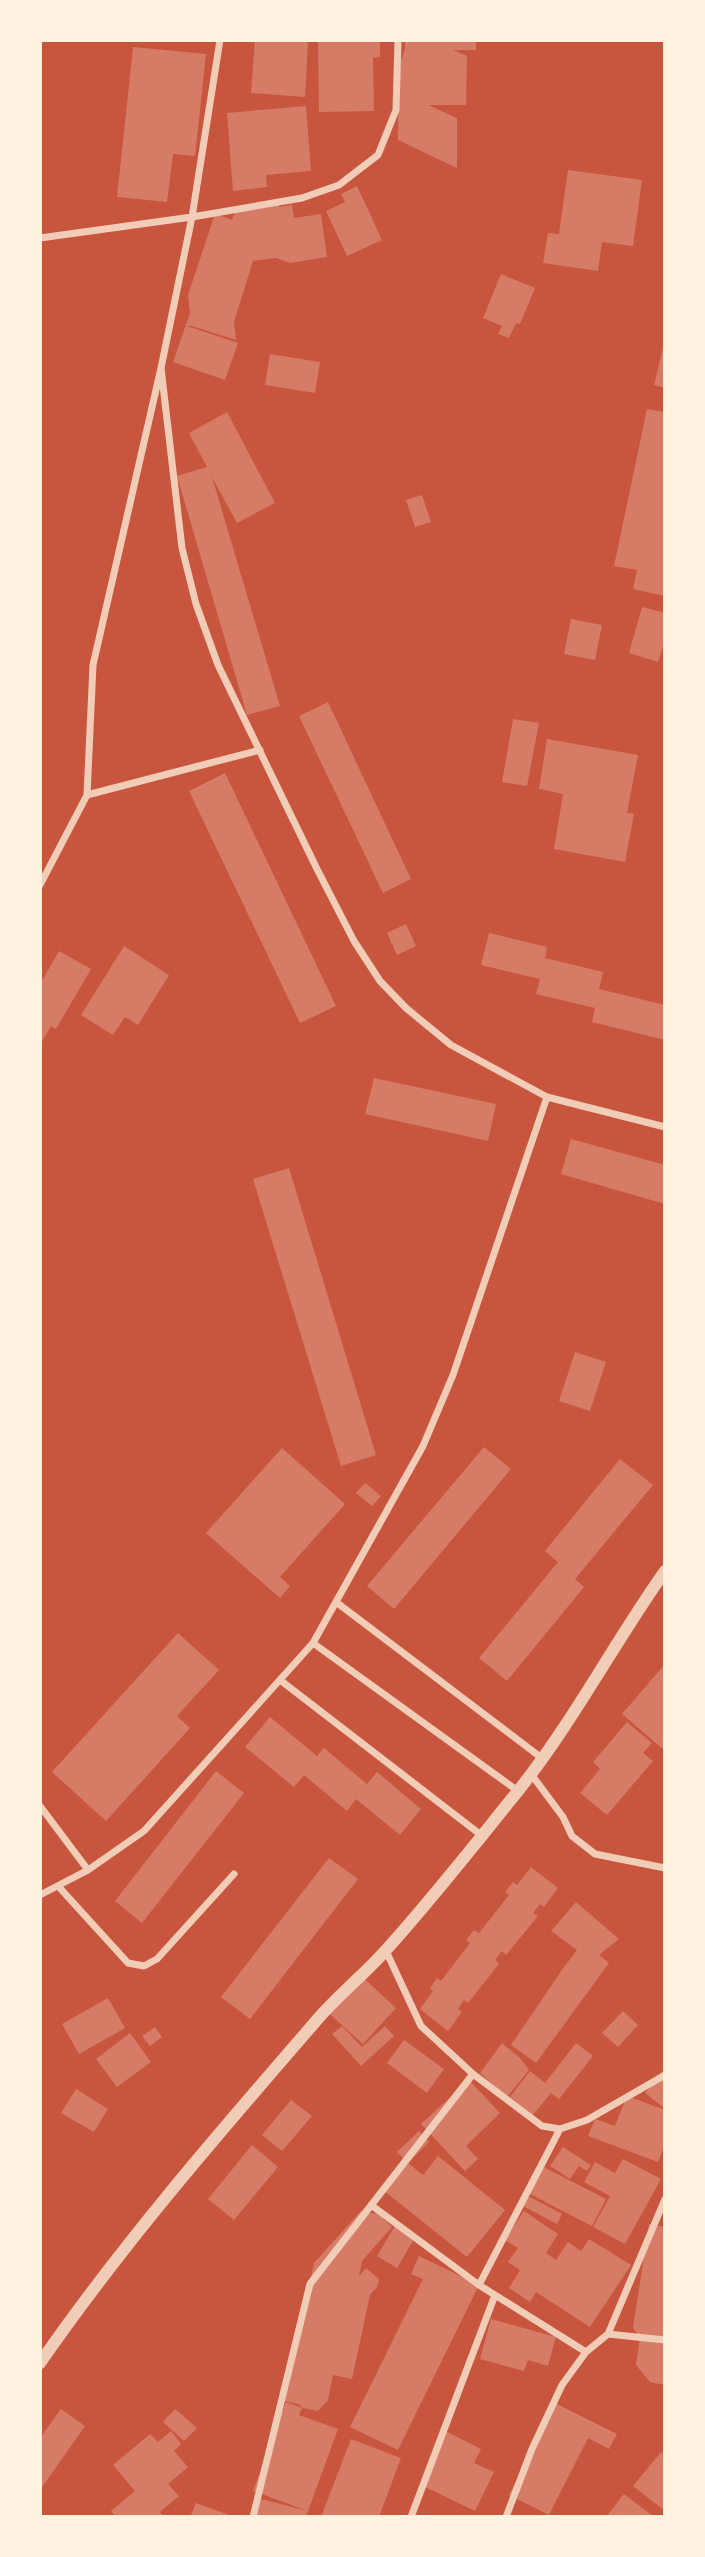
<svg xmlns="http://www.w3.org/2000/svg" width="705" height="2557" font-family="Poppins,sans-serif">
<rect width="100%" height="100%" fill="#c8553d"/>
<path fill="#d67c66" d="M255 40H308L305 97 251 93Z
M318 40H380V57L373 58 374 111 319 112Z
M405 40H476V50H453L467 56 466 105H428L457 118V168L398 140 399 64 405 50Z
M133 47 206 54 195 156 173 154 167 202 117 197Z
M306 106 311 171 266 175 267 187 233 191 227 113Z
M568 170 642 180 633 246 602 242 598 271 543 263 548 233 559 234Z
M357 186 382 240 347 256 326 211 345 202 341 194Z
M279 204V207L292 205 294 218 321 214 327 257 290 263 276 258 253 261 234 322 236 340 192 326H187L238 343 225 380 173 362 190 313 188 295 215 214 232 220 235 211Z
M501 274 535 288 520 324 516 323 509 338 498 334 502 326 483 318Z
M664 344H665V388L654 385Z
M270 354 320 362 315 393 265 385Z
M647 409 665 412V596L633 589 637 570 614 566Z
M227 412 275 503 237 523 212 477 280 706 247 715 177 476 207 467 189 433Z
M422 495 431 522 415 527 406 500Z
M642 607 665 613V639L658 662 629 653Z
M571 619 602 625 595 660 564 654Z
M328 702 411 879 383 893 299 716Z
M513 719 539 723 527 786 502 782Z
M547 739 638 755 627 813 634 814 625 862 554 849 563 794 539 789Z
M225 773 336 1006 300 1023 189 791Z
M406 924 416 946 397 955 387 933Z
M489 933 547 947 545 958 603 972 599 989 665 1005V1040L592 1022 595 1008 536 994 540 979 481 965Z
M124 946 169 975 138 1025 125 1017 113 1035 81 1015Z
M59 951 91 969 56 1029 51 1026 40 1045V978L43 979Z
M374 1078 496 1104 488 1141 365 1114Z
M571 1139 665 1165V1204L561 1174Z
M289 1168 376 1455 341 1466 253 1179Z
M575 1352 606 1362 590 1411 559 1401Z
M484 1447 511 1469 394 1609 367 1586Z
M282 1448 345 1504 280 1577 290 1586 280 1598 206 1533Z
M620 1459 653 1485 575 1579 584 1587 507 1681 479 1658 558 1562 545 1551Z
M365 1483 381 1496 372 1506 356 1493Z
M178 1633 219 1670 177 1716 190 1728 106 1821 52 1772Z
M665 1664V1751L622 1714Z
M270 1717 317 1756 324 1748 367 1784 377 1772 421 1809 400 1835 356 1799 347 1811 304 1775 294 1787 245 1747Z
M627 1722 652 1743 643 1753 653 1761 607 1815 580 1793 600 1769 593 1762Z
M216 1771 244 1793 142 1923 115 1901Z
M329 1858 358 1879 250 2019 221 1997Z
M531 1867 558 1888 544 1907 540 1904 533 1913 538 1916 506 1955 502 1951 495 1960 499 1964 468 2003 464 2000 458 2009 462 2012 448 2031 420 2009 433 1991 430 1988 437 1978 441 1981 470 1943 466 1940 474 1930 479 1933 509 1895 505 1892 513 1882 517 1885Z
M576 1902 619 1939 599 1955 609 1963 536 2063 511 2045 564 1967 577 1950 551 1931Z
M356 1971 396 2008 363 2044 323 2008Z
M108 1998 125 2028 79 2054 62 2024Z
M623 2011 638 2025 618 2047 602 2033Z
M342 2026 362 2047 385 2026 394 2036 361 2066 332 2034Z
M155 2027 162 2037 150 2046 142 2036Z
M130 2033 151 2062 117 2087 96 2059Z
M404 2040 444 2069 427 2093 387 2063Z
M502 2043 520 2058 529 2070 507 2097 480 2073Z
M576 2043 593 2056 559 2099 551 2093 533 2115 510 2097 530 2071 545 2083Z
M662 2071 665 2073V2109L645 2093Z
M469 2080 500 2113 466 2146 478 2159 465 2171 421 2124Z
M76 2089 108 2109 94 2132 61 2113Z
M627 2096 665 2110V2144L658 2162 588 2136 595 2119 615 2126Z
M291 2100 312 2116 282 2151 262 2135Z
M419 2131 429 2142 408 2163 423 2175 438 2156 505 2210 467 2257 383 2190 406 2161 397 2152Z
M252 2145 278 2167 234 2220 208 2199Z
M563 2147 591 2165 587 2171 579 2166 570 2179 550 2166Z
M623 2159 661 2179 625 2244 593 2227 610 2196 584 2182 595 2162 615 2173Z
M542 2166 606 2199 592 2226 528 2193Z
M528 2196 562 2214 557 2224 523 2206Z
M361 2211 378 2214 392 2227 362 2261 359 2276 366 2268 379 2279 377 2287 370 2295 352 2379 333 2375 328 2400 318 2411 303 2408 298 2404 284 2401 314 2263Z
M524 2211 558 2234 546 2253 556 2260 568 2242 581 2251 589 2239 631 2265 590 2327 536 2292 530 2302 509 2288 520 2270 508 2262 518 2248 505 2240Z
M396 2224 416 2236 397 2268 377 2256Z
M649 2224 665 2227V2385L650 2382 636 2365 640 2338 633 2328Z
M419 2256 479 2285 398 2450 350 2427 423 2279 411 2274Z
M491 2319 556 2337 548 2366 528 2360 524 2371 480 2359Z
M286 2402 302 2408 299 2415 338 2429 308 2511 253 2491Z
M555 2403 617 2434 609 2449 588 2438 549 2515 509 2495Z
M61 2409 85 2426 40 2490V2438Z
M175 2409 197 2428 184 2441 163 2422Z
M171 2431 181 2444 174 2451 188 2467 168 2484 179 2496 160 2512 164 2517H116L111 2511 135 2491 113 2465 150 2434 158 2442Z
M447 2432 481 2449 474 2463 494 2472 475 2511 421 2485Z
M351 2439 401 2458 379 2517H321Z
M661 2452 665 2455V2511L633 2486Z
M624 2494 654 2517H606Z
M257 2498 308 2511 306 2517H252Z
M196 2503 232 2516V2517H190Z"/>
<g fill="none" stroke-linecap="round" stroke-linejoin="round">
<path stroke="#f1ccb7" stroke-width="7" d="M40 238 192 217 302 198 339 185 378 155 396 110 398 40
M161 368 182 548 196 604 218 665 317 869 354 941 380 981 406 1008 451 1045 547 1097 665 1127
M87 795 260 750
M40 885 87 795 93 665 161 368 192 217 220 40
M336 1602 543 1759
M280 1680 481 1835
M531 1774 563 1817 572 1836 595 1854 665 1868
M518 1791 313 1643 423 1446 453 1375 547 1097
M40 1806 88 1870
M58 1886 128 1963 144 1966 157 1959 234 1874
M40 1895 88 1870 144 1831 313 1643
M386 1951 421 2026 473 2074 542 2126 560 2129 587 2120 665 2075
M371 2205 479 2285 586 2352
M479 2285 560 2129
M608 2334 665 2340
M253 2517 310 2284 473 2074
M411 2517 495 2295
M506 2517 532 2449 562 2385 586 2352 608 2334 665 2199"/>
<path stroke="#f1ccb7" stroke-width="12" d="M40 2363C124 2242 220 2132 316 2021 337 1996 364 1975 386 1950 432 1899 475 1844 518 1791 573 1722 614 1643 665 1571"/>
</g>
<rect width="705" height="2557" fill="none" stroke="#fff3e0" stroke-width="84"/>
</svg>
